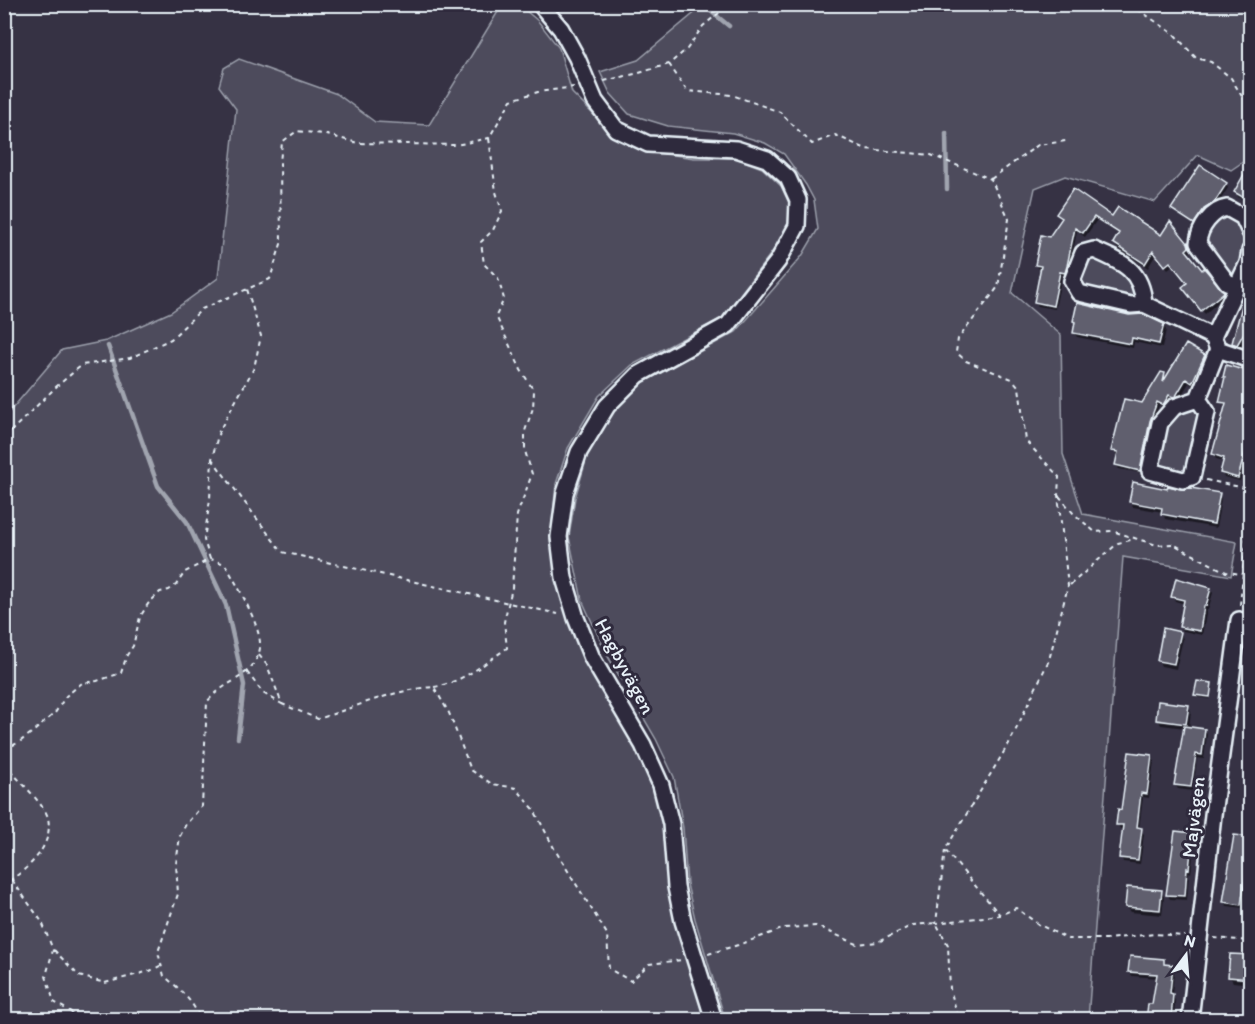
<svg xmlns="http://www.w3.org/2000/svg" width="1255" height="1024" font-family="Itim,sans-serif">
<rect width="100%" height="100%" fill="#363244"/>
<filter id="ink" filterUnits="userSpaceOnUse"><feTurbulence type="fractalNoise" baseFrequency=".0167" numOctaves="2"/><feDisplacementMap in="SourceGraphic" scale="12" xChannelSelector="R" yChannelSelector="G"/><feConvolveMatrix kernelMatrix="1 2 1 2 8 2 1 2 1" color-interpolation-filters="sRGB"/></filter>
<g filter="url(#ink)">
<path fill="#4d4b5c" stroke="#9a9eaa" stroke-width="1.5" d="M502 5H519L538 21 559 48 572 93 617 138 654 152 694 158H736L762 168 781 186 790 205 788 224 779 243 722 318 632 365 599 396 568 448 556 484 551 535 553 558 569 624 652 778 665 832 668 884 704 1019 5 1020V417L62 350 106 341 171 312 218 278 236 109 219 86 224 68 239 59 337 94 375 122 429 125Z
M704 5H1250V157L1231 170 1198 155 1155 202 1065 176 1035 188 1012 293 1061 335 1063 454 1083 514 1237 542 1231 576 1123 557 1088 1019H725L695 919 687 884 683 828 674 777 656 739 607 655 582 600 569 537 575 498 588 454 614 409 644 382 736 332 802 256 818 229 814 200 806 185 784 154 765 143 733 133 668 126 629 114 610 93 600 72 638 60Z
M1227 208 1250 232V251L1237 286 1199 232Z
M1083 253 1134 273 1144 304 1079 293 1072 281Z
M1198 399 1207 412 1192 477 1150 471 1160 423Z"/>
<path fill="#0007" d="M1250 170V204L1238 197 1236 192Z
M1226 184 1228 188 1216 207 1197 227 1176 213 1173 209Z
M1058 214 1113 218 1161 237 1187 244 1191 252 1187 255 1225 296 1205 314 1187 292 1189 284 1173 265 1168 269 1156 254 1148 268 1117 248 1114 243 1120 235 1097 220 1085 237 1077 231 1069 272 1067 276 1062 275 1055 309 1038 306 1035 301 1042 270 1039 269 1036 265 1062 220Z
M1250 291V329L1240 349 1236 348 1234 343Z
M1076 324 1163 325 1166 330 1162 348 1134 342 1133 348 1077 337 1074 333Z
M1204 356 1207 361 1195 387 1189 383 1178 401 1172 398 1165 409 1159 405 1152 426 1143 473 1119 469 1116 465 1118 456 1113 451 1164 375 1166 379Z
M1250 373V413L1248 427H1250V442L1240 481 1224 477 1221 472 1224 461 1216 459 1213 454 1226 407 1221 401 1226 380 1225 376Z
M1219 494 1221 499 1216 528 1165 519 1163 512 1133 507 1131 502Z
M1210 589 1213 593 1208 610H1207L1202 635 1183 631 1181 627 1185 604 1175 601 1173 596Z
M1180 633 1183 639 1176 669 1161 666 1158 660Z
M1211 684 1210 699 1197 697 1196 695Z
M1188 706 1191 711 1189 728 1204 730 1207 734 1204 759 1197 758 1193 791 1178 789 1175 785 1185 728 1161 725 1158 719Z
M1151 756 1154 761 1149 798 1143 797 1139 829 1144 834 1140 864 1123 862 1121 857 1124 829H1120L1118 824 1122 811Z
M1250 764V782L1248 777Z
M1192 835 1195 839 1191 873 1189 872 1187 900 1170 899 1168 895Z
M1250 839V876L1247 875 1243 908 1227 906 1224 902Z
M1161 892 1164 897 1162 915 1130 912 1126 907Z
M1250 957V984L1233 982 1230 977Z
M1164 961 1166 966H1172L1174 971 1172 996 1175 1000 1174 1020H1148L1154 1006 1158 978 1132 976 1130 972Z
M1214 1013 1225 1014 1226 1020H1214Z"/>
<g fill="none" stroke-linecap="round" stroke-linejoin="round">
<path stroke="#a0a4af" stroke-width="4.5" d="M707 8 729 26
M946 133 947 189
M108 346 158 486 187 522 226 605 244 685 238 738"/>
</g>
<path fill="#605e6e" stroke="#e8f1f8" stroke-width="1.5" d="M1251 162V202L1234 192Z
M1200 165 1227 183 1214 203 1204 209 1194 224 1171 209Z
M1073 189 1112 216 1118 207 1161 235 1170 221 1188 243 1189 247 1186 250 1202 270 1204 268 1224 291 1223 293 1201 311 1182 287 1187 283 1170 262 1165 266 1153 251 1145 264 1113 243 1119 233 1094 217 1083 233 1075 228 1067 266 1065 273 1060 272 1053 306 1034 302 1041 266 1035 265 1041 235 1049 237 1062 218 1056 214Z
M1247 287 1251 288V321L1237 345 1232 343Z
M1077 303 1129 315 1143 314 1164 324 1159 344 1132 338 1131 344 1073 333 1075 322 1073 321Z
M1186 344 1205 355 1192 383 1186 379 1176 396 1173 397 1169 395 1163 405 1157 402 1150 421 1140 471 1115 465 1118 452 1111 451 1124 399 1142 403 1161 372 1165 373 1163 382Z
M1226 365 1251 372V404L1245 424 1251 426V430L1238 478 1220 473 1224 458 1212 454 1226 403 1219 402 1225 377H1223Z
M1133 482 1167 489 1168 486 1181 489 1191 488 1220 493 1214 524 1161 514 1162 508 1129 502Z
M1176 578 1211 588 1206 606H1204L1200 631 1179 627 1184 600 1171 597Z
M1163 628 1181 632 1174 664 1157 661Z
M1197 681 1212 683 1210 697 1194 695Z
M1158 701 1189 705 1186 724 1156 720Z
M1184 726 1205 729 1202 755 1196 754 1191 787 1174 785Z
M1129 752 1152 755 1147 794 1141 793 1137 827 1142 828 1138 860 1119 858 1123 825H1116L1118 809 1121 810Z
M1175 831 1193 833 1189 869 1187 868 1185 896 1166 895Z
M1234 835 1251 837 1249 872H1246L1241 905 1223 902Z
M1127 887 1162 890 1160 910 1125 907Z
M1230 954 1251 955V979L1228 977Z
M1130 956 1164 959V964L1173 965 1170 993 1173 994 1171 1020H1146L1148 1004H1152L1157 974 1128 972Z"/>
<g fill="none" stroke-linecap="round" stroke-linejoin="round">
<g stroke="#e8f1f8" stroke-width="20">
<path id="minor" d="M540 4 561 29 577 58 595 101 616 129 648 144 736 149 767 159 788 178 798 200 797 226 778 261 728 325 638 375 607 406 579 452 565 493 559 537 564 578 576 618 592 658 643 745 661 785 671 824 676 887 683 921 714 1020
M1237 286 1227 282 1198 243C1199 228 1212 210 1227 208L1243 217 1250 232
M1144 304 1131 305 1079 293 1072 281 1083 253 1094 250C1122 262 1142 270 1144 304L1213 337 1218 349 1250 360
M1213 337 1248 263 1250 251
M1198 399 1207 412 1192 477 1183 480 1150 471 1160 423 1174 407 1198 399 1218 349
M1190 1020 1213 815 1239 620"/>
</g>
<path stroke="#e8f1f8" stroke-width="2" stroke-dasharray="4.5 4.5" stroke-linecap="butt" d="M1130 4 1174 34 1196 58 1211 62 1231 78 1243 98 1250 101
M669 64 687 91 732 95 780 112 812 144 835 135 866 149 931 155 991 179 1009 219 998 287 958 339 956 352 966 361 1012 379 1019 387 1026 441 1059 477 1058 495 1068 586 1049 660 1011 740 945 850 1000 915 1016 908 1038 924 1068 939H1107L1154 934 1185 936
M604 81 639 73 669 64 687 49 703 26 730 4
M991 179 1038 145 1066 141
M4 438 57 386 82 365 130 358 171 339 202 309 270 279 281 244 280 163 282 142 297 131 323 134 358 143 456 145 489 138 511 100 538 92 574 87
M212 459 282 552 558 614
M1206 480 1250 489
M1059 496 1074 514 1095 532 1112 531 1157 545 1173 544 1226 572 1250 575
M210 559 204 540 210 499 212 459 219 431 254 368 261 336 247 289
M1070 585 1118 543 1135 539
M1240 605 1250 500
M259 655 267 665 282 704 318 719C356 707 395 689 434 687L449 713 471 770 492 784 516 788 533 808 555 850 607 934 609 969 631 981 649 964 682 960
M247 672 263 693 282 704
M434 687C463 682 484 664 507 648L504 622 512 588 517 515 532 474 525 451V431L533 408 534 391 521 370 496 316 504 299 498 278 484 264 481 242 493 230 502 211 496 192 489 138
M4 749 18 743 34 731 55 713 66 696 82 683 97 681 121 673 127 655 133 646 140 617 148 604 160 592 169 590 176 585 185 572 210 559 225 564C235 581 260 624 260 644 261 653 254 666 246 672 232 684 220 686 207 702L202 806 186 824 180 836 176 864 178 894 158 952 164 976C180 989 192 1000 201 1020
M4 764C14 775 46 806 48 818 54 847 26 871 4 884
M945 850 936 923 1000 915
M12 880 42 922 53 950 46 976 54 1002 71 1012 76 1020
M1214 938 1250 941
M54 950 79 976 105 983 150 971 162 965
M708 954 738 945 785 928 816 926 857 944 878 942 913 925 936 923 948 945 950 989 959 1020"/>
<use href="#minor" stroke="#2f2a3d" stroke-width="15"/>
</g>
</g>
<g text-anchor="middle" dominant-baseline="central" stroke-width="6" stroke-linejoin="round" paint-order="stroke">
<g font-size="20" fill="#e8f1f8" stroke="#2f2a3d">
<text transform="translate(625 666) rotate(62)">Hagbyvägen</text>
<text transform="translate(1193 817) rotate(-83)">Majvägen</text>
</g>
</g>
<rect width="1255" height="1024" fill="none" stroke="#2f2a3d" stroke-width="24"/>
<rect x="12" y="12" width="1231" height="1000" fill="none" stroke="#e8f1f8" stroke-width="2" filter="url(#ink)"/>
<g transform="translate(1186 955) rotate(16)" stroke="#2f2a3d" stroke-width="4.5" paint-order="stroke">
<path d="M0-4.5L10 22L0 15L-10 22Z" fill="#e8f1f8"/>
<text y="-9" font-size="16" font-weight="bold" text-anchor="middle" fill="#e8f1f8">N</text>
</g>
</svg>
